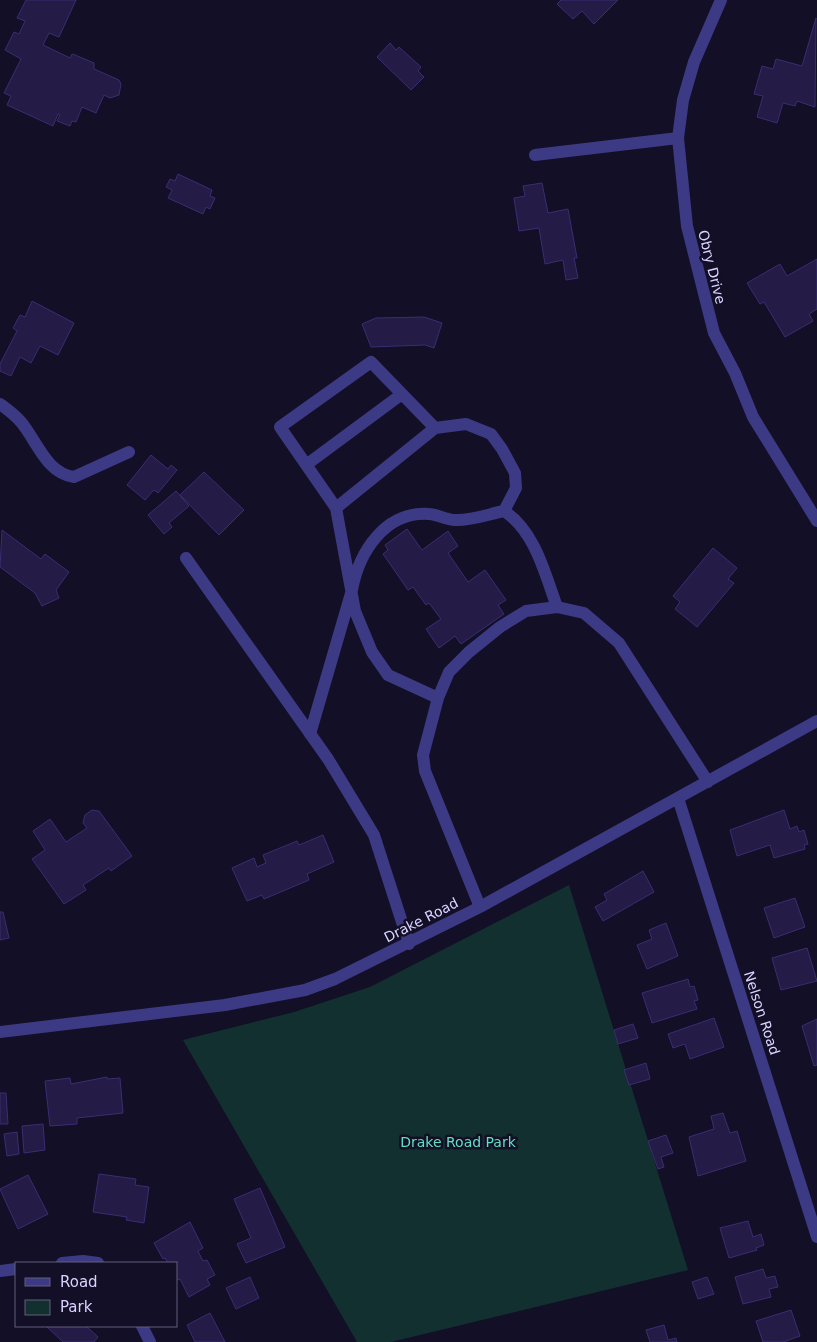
<svg xmlns="http://www.w3.org/2000/svg" width="817" height="1342" font-family="'DejaVu Sans',sans-serif">
<rect width="100%" height="100%" fill="#130f26"/>
<path fill="#12302f" d="M569 885 688 1270 391 1342H357L183 1040 294 1012 370 987Z"/>
<path fill="#241b47" stroke="#3b2d73" d="M26 0H76L59 37 49 33 43 45 70 58 72 54 75 55 94 63V69L119 80 121 84 119 95 110 98 104 95 96 113 82 107 76 122 72 121 70 126 57 121 60 115 58 114 53 126 7 105 11 96 4 93 21 59 5 50 14 32 19 34 25 21 17 18Z
M561 0H618L594 24 582 11 573 19 557 4Z
M816 18 815 107 797 101 795 106 783 103 777 123 757 117 763 96 754 94 762 66 773 69 776 59 802 66Z
M390 43 396 50 399 47 421 67 418 71 424 77 411 90 377 57Z
M178 174 212 190 210 196 215 198 210 209 206 207 203 214 168 198 172 190 166 187 170 179 175 181Z
M542 183 548 213 568 209 577 258H574L578 278 566 280 563 260 545 264 539 228 519 231 514 198 525 196 523 186Z
M817 259V309L809 314 813 321 785 337 764 302 760 304 747 283 780 264 787 276Z
M32 301 74 323 58 355 40 346 31 363 20 357 11 376 0 371V364L17 331 13 328 20 315 25 317Z
M424 317 442 323 434 348 425 345 371 347 362 324 376 318Z
M151 455 168 469 171 465 177 470 158 493 154 490 145 500 127 485Z
M204 472 244 510 219 535 180 495Z
M176 491 189 506 169 523 172 527 164 534 148 515Z
M407 529 422 550 448 531 458 546 448 553 468 582 485 570 506 600 498 605 504 614 461 644 455 636 439 648 426 629 441 619 429 603 426 605 413 587 408 590 383 554 388 550 385 545Z
M2 530 41 559 45 554 69 572 56 590 59 598 42 606 35 593 0 567Z
M713 548 737 568 728 579 734 583 697 627 675 609 680 602 673 596Z
M92 810 99 811 132 856 111 871 109 868 83 885 86 890 64 904 32 859 45 850 33 831 50 819 66 842 87 828 83 823 85 815Z
M784 810 790 829 797 826 799 832 804 830 808 844 804 845 805 849 774 858 770 845 737 856 730 830Z
M323 835 334 862 307 874 309 880 264 899 262 895 247 901 232 868 254 858 257 867 266 863 263 855 297 841 299 845Z
M643 871 654 892 603 921 595 907 607 900 604 894Z
M795 898 805 927 774 938 764 908Z
M0 912H3L9 938 0 940Z
M666 923 678 956 647 969 637 945 652 939 649 930Z
M807 948 817 981 781 990 772 958Z
M688 979 690 987 694 986 698 1000 694 1001 697 1009 652 1023 642 993Z
M714 1018 724 1047 690 1059 685 1044 673 1048 668 1034Z
M817 1019V1065L814 1066 802 1026Z
M633 1024 638 1038 618 1044 614 1030Z
M646 1063 650 1079 629 1085 624 1070Z
M107 1077V1079L120 1078 123 1113 77 1118V1124L50 1126 45 1081 70 1078 71 1084Z
M0 1093H6L8 1124H0Z
M723 1113 730 1133 737 1131 746 1161 698 1176 689 1137 714 1129 711 1116Z
M43 1124 45 1150 24 1153 22 1126Z
M17 1132 19 1154 7 1156 4 1134Z
M666 1135 673 1153 661 1157 664 1167 658 1169 648 1141Z
M99 1174 136 1179 135 1185 149 1187 144 1223 126 1220 127 1217 93 1212Z
M28 1175 48 1214 18 1229 0 1189Z
M260 1188 285 1247 246 1263 237 1244 251 1238 234 1199Z
M748 1221 753 1237 761 1234 764 1245 756 1248 757 1250 729 1258 720 1228Z
M190 1222 203 1248 198 1251 203 1261 207 1260 215 1275 207 1279 210 1285 189 1297 180 1279 177 1280 176 1278V1263H168L165 1258 163 1259 154 1243Z
M763 1269 766 1278 775 1276 778 1287 769 1289 771 1297 743 1304 735 1277Z
M250 1277 259 1298 236 1309 226 1288Z
M707 1277 714 1294 698 1299 692 1282Z
M791 1310 800 1336 783 1342H763L756 1321Z
M210 1313 225 1342H195L187 1325Z
M664 1325 668 1340 676 1338 677 1342H650L646 1330Z
M46 1326H86L98 1337 94 1342H63Z"/>
<g fill="none" stroke-linecap="round" stroke-linejoin="round">
<path stroke="#3d3a85" stroke-width="12" d="M721 0 694 62 683 100 678 138 687 226 714 333 735 373 753 417 817 521
M535 155 678 138
M0 404C7 409 15 415 21 422 37 441 46 473 74 477L129 452
M435 428 371 362 280 427 336 508 355 611 372 652 388 675 438 698 423 755 425 771 480 907
M306 465 402 394
M336 508 435 428 466 424 491 434 502 449 515 473 516 488 504 511
M186 558 328 759 374 835 409 944
M438 698 449 672 469 652 500 627 526 611 557 607 584 613 619 643 708 782
M310 734 352 590C359 552 385 511 429 514 437 514 446 520 455 520 470 521 489 514 504 511 535 531 545 574 557 607
M678 798 817 1237
M0 1032 225 1005 305 990 335 979 480 907 817 721
M62 1263 83 1261 98 1263
M0 1271 16 1269
M142 1326 150 1342"/>
</g>
<g text-anchor="middle" dominant-baseline="central" stroke-width="5" stroke-linejoin="round" paint-order="stroke">
<g font-size="14" fill="#d9d4ff" stroke="#130f26">
<text transform="translate(712 267) rotate(76)">Obry Drive</text>
<text transform="translate(421 920) rotate(-27)">Drake Road</text>
<text transform="translate(762 1013) rotate(72)">Nelson Road</text>
</g>
<g font-size="14" fill="#5fe0c0" stroke="#130f26">
<text x="458" y="1142">Drake Road Park</text>
</g>
</g>
<rect x="15" y="1262" width="162" height="65" fill="#130f26" stroke="#625e7d"/>
<rect x="25" y="1278" width="25" height="8" fill="#3d3a85" stroke="#625e7d"/>
<text x="60" y="1287" font-size="15" fill="#d9d4ff">Road</text>
<rect x="25" y="1300" width="25" height="15" fill="#12302f" stroke="#625e7d"/>
<text x="60" y="1312" font-size="15" fill="#d9d4ff">Park</text>
</svg>
